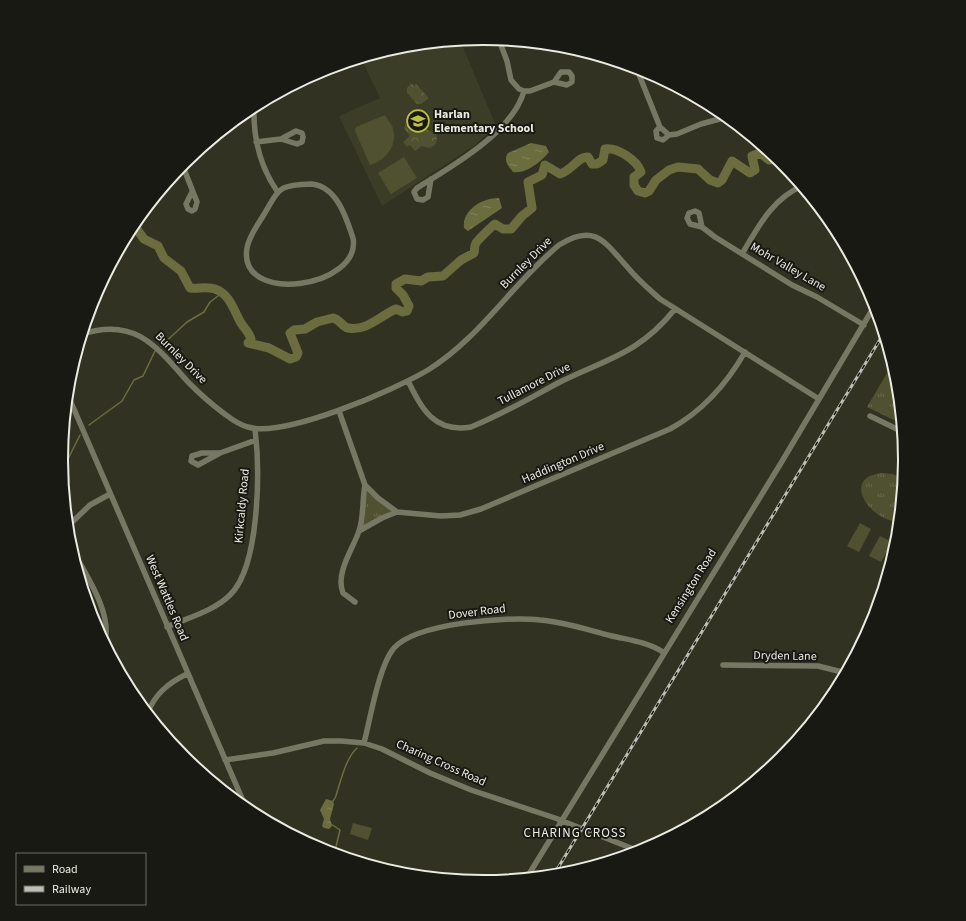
<svg xmlns="http://www.w3.org/2000/svg" width="966" height="921" font-family="'Source Sans 3',sans-serif">
<defs>
<pattern id="grass-tufts" width="24" height="20" patternUnits="userSpaceOnUse"><rect width="24" height="20" fill="#505130"/><path d="M3 7l-1-3M5 7V3M7 7l1-3M15 17l-1-3M17 17v-4M19 17l1-3" fill="none" stroke="#696a4e"/></pattern>
<pattern id="park-crowns" width="20" height="18" patternUnits="userSpaceOnUse"><rect width="20" height="18" fill="#505130"/><path d="M2 6a3 3 0 1 1 6 0M12 15a3 3 0 1 1 6 0" fill="none" stroke="#696a4e"/></pattern>
<pattern id="water-ripples" width="26" height="14" patternUnits="userSpaceOnUse"><rect width="26" height="14" fill="#6b6d3e"/><path d="M2 4q2-2 4 0t4 0M15 11q2-2 4 0t4 0" fill="none" stroke="#80825a"/></pattern>
</defs>
<rect width="100%" height="100%" fill="#323223"/>
<path fill="#3c3d26" d="M460 40 496 126 475 145 382 206 339 116 380 98 361 58 401 46Z"/>
<path fill="url(#grass-tufts)" d="M893 363 897 378 902 424 867 407Z
M882 473 893 474 904 479 899 522C868 520 841 477 882 473Z
M367 491 392 511 364 525H363L366 492Z"/>
<path fill="url(#park-crowns)" d="M411 83 414 86 416 84 429 98 421 104H417L407 93V88Z
M411 121 436 134 437 137 436 144 430 148 422 146 415 151 410 145 407 147 403 142 410 136 404 128 406 123Z"/>
<path fill="#505130" d="M385 115C387 119 391 124 393 128 398 145 386 161 370 165L355 131 356 127Z
M404 157 417 178 391 194 378 173Z
M860 523 871 529 859 552 847 546Z
M880 536 892 542 881 562 869 556Z
M353 823 372 828 368 840 350 834Z"/>
<path fill="url(#water-ripples)" d="M531 143 546 146 549 152C541 162 526 174 513 172 508 166 503 160 508 153Z
M499 198 502 208 468 231 464 228C462 210 482 198 499 198Z
M326 799 333 801 334 804 330 819 332 826 329 829 324 828 322 826 324 819 320 810Z"/>
<g fill="none" stroke-linecap="round" stroke-linejoin="round">
<path stroke="#6b6d3e" stroke-width="1.5" d="M161 346 187 322 204 312 210 302 222 293
M89 425 122 401 134 380 143 376 155 351
M62 471 80 435
M333 801C337 797 336 794 338 789 342 776 347 757 357 748
M331 824 340 830 334 855"/>
<path stroke="#6b6d3e" stroke-width="9" d="M133 224 144 239 158 246 164 258 181 271 190 288C198 289 207 286 215 289 230 294 234 311 241 323 244 328 249 332 251 339L248 343 269 348 290 359 296 357 298 353 290 333 294 330 305 329 317 322 333 318C339 319 343 327 348 328 366 332 381 315 396 309L403 312 407 311 409 306 403 295 396 288V284L405 279 421 281 428 277 443 276 461 260 474 253C475 249 474 246 476 243 477 241 493 225 495 224L503 229H511L522 216 532 208 528 182 542 175 545 165 560 174C573 170 578 156 588 157L592 164H597L603 160 605 149C617 147 637 160 641 172L634 177V185L638 191 645 193 649 191 656 180 669 170 678 167 698 169 710 180 718 183 722 180 732 161 750 173 755 170 752 156 760 153 769 160 778 159"/>
<path stroke="#777864" stroke-width="5.5" d="M499 40 507 61 511 80 519 89 524 91H530L554 82 567 85 572 82V76L569 72H561L554 82
M636 67 660 127 669 135
M254 106C253 137 259 165 277 191
M660 127 656 131 657 138 663 140 669 135
M669 135 677 134 701 124 727 117
M256 142 281 139 297 144 302 142 303 137 302 133 296 131 281 139
M182 164 197 202 195 209 192 211 188 209 186 204 192 192
M431 179 428 197 423 200 417 199 414 192 417 188C451 167 513 132 524 91
M312 184C337 187 346 217 353 238 362 288 237 306 247 248 249 236 257 226 263 216 280 188 277 185 312 184Z
M702 227 690 224 687 218 689 213 695 211 699 213 702 227 715 237 792 285 817 297 864 325
M742 254C758 227 772 199 802 186
M82 334C135 317 156 346 188 382 199 393 210 403 222 412 230 418 238 425 248 427 285 438 394 390 428 370 480 338 512 284 559 245 596 222 605 243 629 269 638 280 649 289 660 299L819 399
M408 381C422 409 434 433 471 427 501 415 530 398 558 383 606 359 639 354 675 309
M67 393 247 810
M339 411 365 485 378 498 397 512
M870 416 903 432
M220 453H202L192 456 191 461 198 465 220 453 256 440
M67 527 90 505 110 494
M359 531 382 518 397 512 441 516 460 515 481 509 670 429C703 411 726 385 745 352
M69 544C83 570 115 615 104 644
M355 602 343 593C335 573 353 549 359 531 364 517 362 500 365 485
M167 627C187 618 214 611 230 595 260 566 260 469 255 429
M723 665 818 666 846 673
M147 714C155 694 168 683 187 674
M364 743C370 720 379 665 394 648 416 623 508 616 540 620 565 622 588 630 612 636 629 640 648 642 663 652
M225 760 273 753 324 741H341L364 743 382 749 430 773 471 790 555 818 641 852
M526 879 781 463 875 305"/>
<g stroke="#bebfb4" stroke-width="3">
<path id="rail" d="M553 876 884 333"/>
</g>
<use href="#rail" stroke="#191913" stroke-width="1.5" stroke-dasharray="4.5" stroke-linecap="butt"/>
</g>
<defs>
<g id="school-ring" transform="scale(1.15)"><circle r="9.5" fill="#191913" stroke="#bdbf43" stroke-width="1.5"/><path d="M0-5L7-2L0 1L-7-2ZM-4 1L0 2.5L4 1V4Q0 6-4 4Z" fill="#bdbf43"/></g>
</defs>
<g fill-rule="evenodd">
<use href="#school-ring" x="418" y="121"/>
</g>
<g text-anchor="middle" dominant-baseline="central" stroke-width="4" stroke-linejoin="round" paint-order="stroke">
<g font-size="12" font-weight="bold" fill="#eaebe1" stroke="#191913" text-anchor="start">
<text x="434" y="114">Harlan<tspan x="434" dy="14">Elementary School</tspan></text>
</g>
<g font-size="12" fill="#eaebe1" stroke="#191913">
<text transform="translate(526 263) rotate(-45)">Burnley Drive</text>
<text transform="translate(788 267) rotate(30)">Mohr Valley Lane</text>
<text transform="translate(181 358) rotate(45)">Burnley Drive</text>
<text transform="translate(534 384) rotate(-27)">Tullamore Drive</text>
<text transform="translate(563 463) rotate(-23)">Haddington Drive</text>
<text transform="translate(242 506) rotate(-85)">Kirkcaldy Road</text>
<text transform="translate(691 586) rotate(-58)">Kensington Road</text>
<text transform="translate(167 598) rotate(67)">West Wattles Road</text>
<text transform="translate(477 612) rotate(-7)">Dover Road</text>
<text transform="translate(785 656) rotate(1)">Dryden Lane</text>
<text transform="translate(441 763) rotate(24)">Charing Cross Road</text>
</g>
<g font-size="13" letter-spacing="1" fill="#eaebe1" stroke="#191913">
<text x="575" y="833">CHARING CROSS</text>
</g>
</g>
<path d="M0 0H966V921H0ZM68 460a415 415 0 1 1 830 0a415 415 0 1 1-830 0Z" fill="#191913" fill-rule="evenodd"/>
<path fill="none" stroke="#eaebe1" stroke-width="2" d="M68 460a415 415 0 1 1 830 0a415 415 0 1 1-830 0Z"/>
<rect x="16" y="853" width="130" height="52" fill="#191913" stroke="#6d6d65"/>
<rect x="24" y="866" width="20" height="6" fill="#777864" stroke="#6d6d65"/>
<text x="52" y="873" font-size="12" fill="#eaebe1">Road</text>
<rect x="24" y="886" width="20" height="6" fill="#bebfb4" stroke="#6d6d65"/>
<text x="52" y="893" font-size="12" fill="#eaebe1">Railway</text>
</svg>
